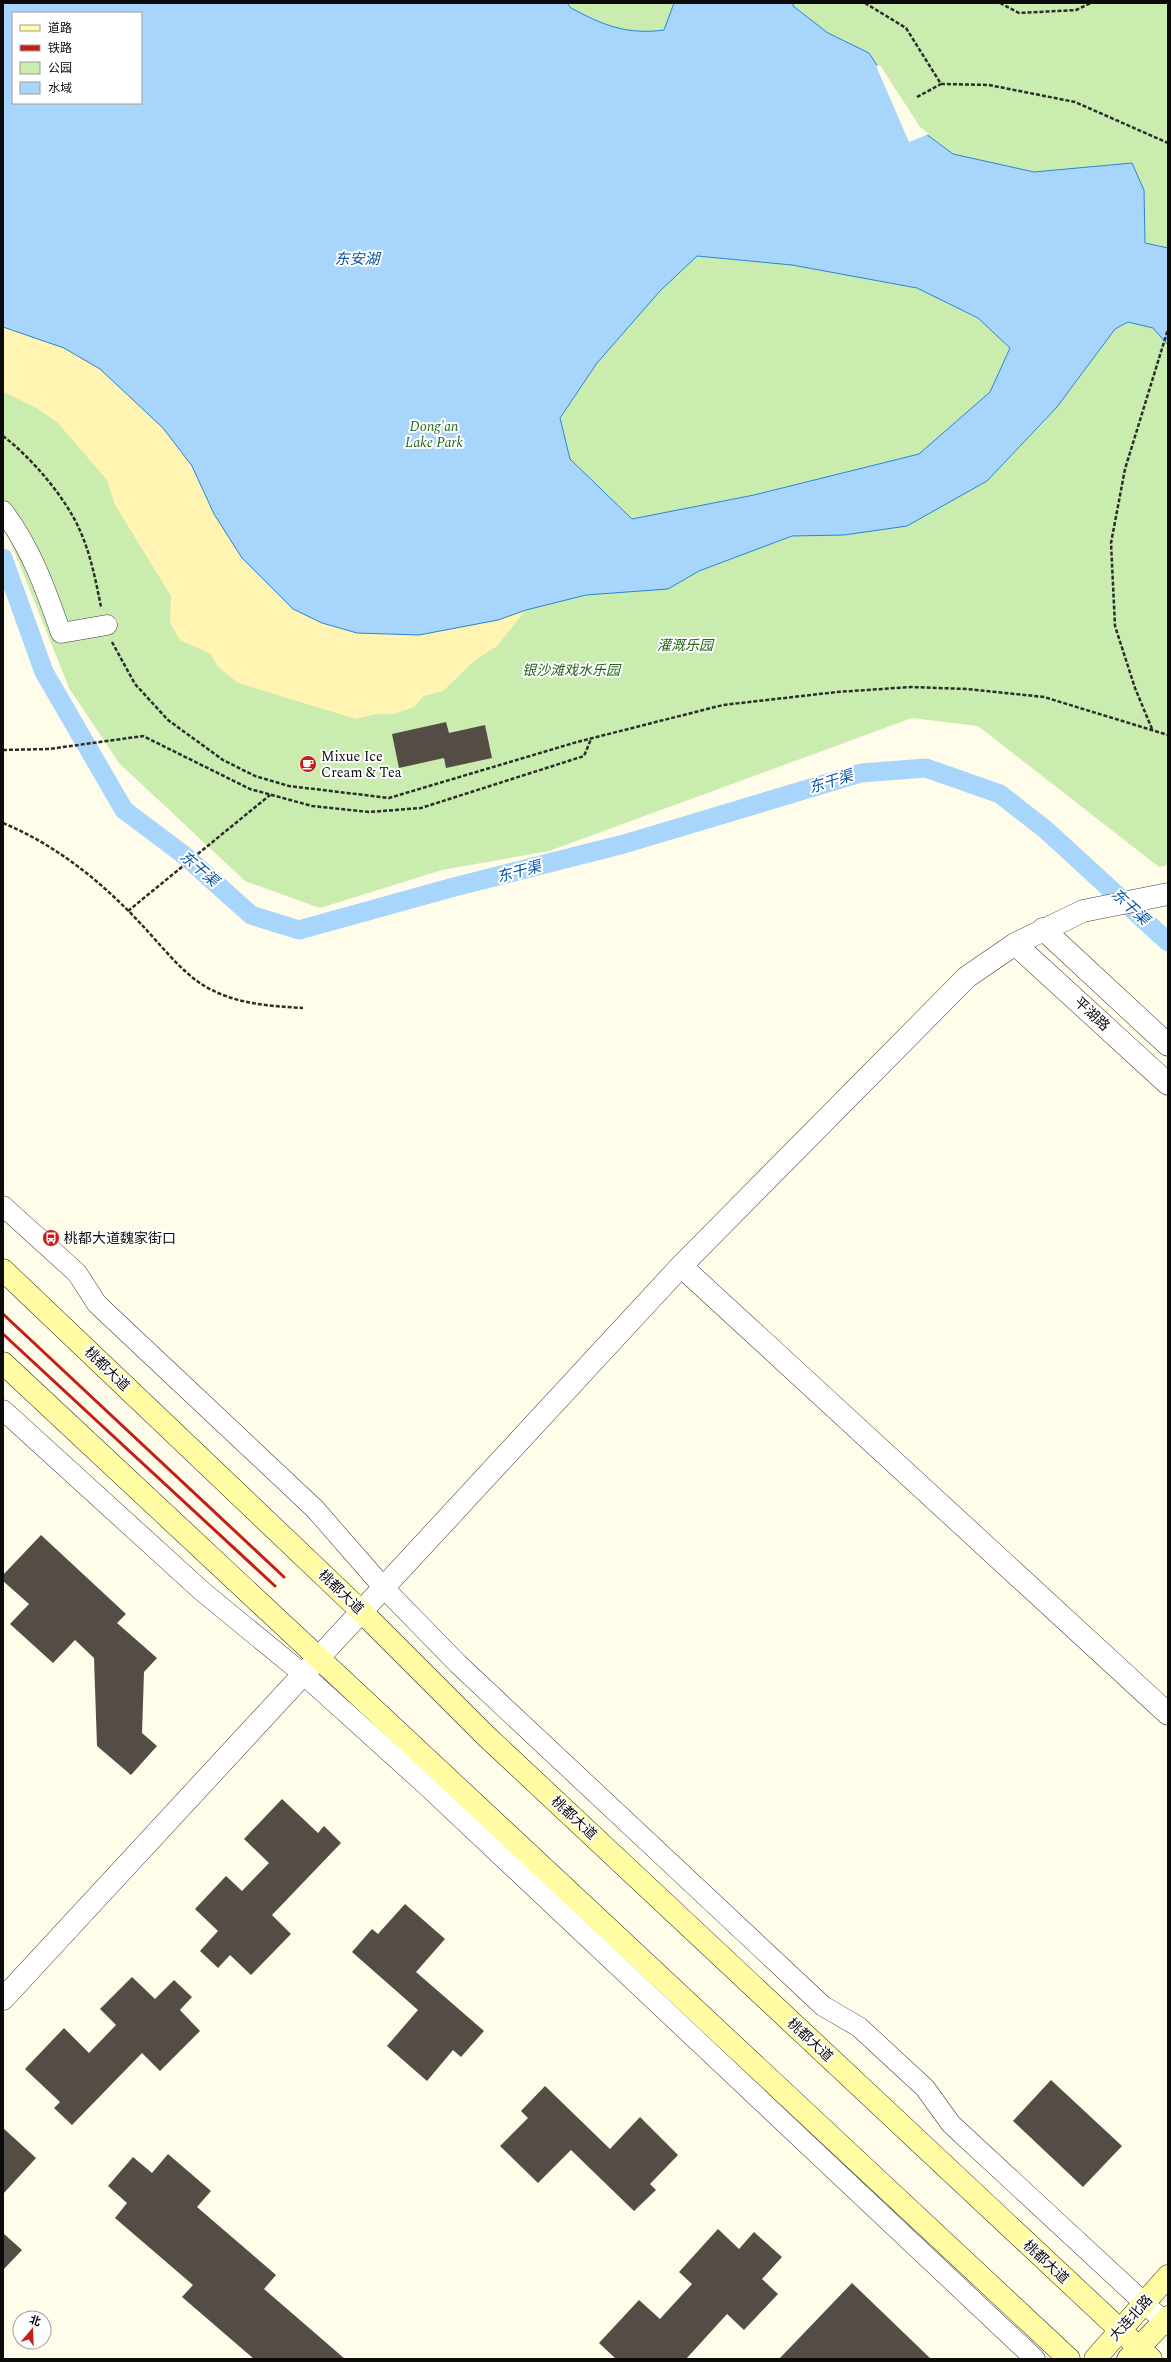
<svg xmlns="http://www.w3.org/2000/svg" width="1171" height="2362" font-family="Spectral,'Noto Sans SC',serif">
<rect width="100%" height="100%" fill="#fffce9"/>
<path fill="#caecaf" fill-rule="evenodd" d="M3 3H1168V865L1159 867 978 726 912 718 549 851 442 870 320 908 245 881 119 763 69 688 3 523ZM13 13H141V103H13Z"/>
<path fill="#fff4b1" d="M3 327 64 348 100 369 163 428 192 466 214 514 242 558 293 609 419 635 498 620 526 610 497 646 474 661 443 691 424 696 414 707 394 714H376L356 719 238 683 218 667 211 654 180 640 170 623 171 596 115 505 107 480 57 422 35 407 3 392Z"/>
<path fill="#a8d5fb" stroke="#2984d8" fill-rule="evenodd" d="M3 3H567L571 8C603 25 626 35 664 30L674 3H793V6L828 33 869 53 918 128 953 154 1034 172 1132 163 1144 190 1145 243 1168 248V345L1153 328 1128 322 1115 329 1057 407 987 481 907 526 844 535 792 536 699 571 668 589 586 595 526 610 498 620 419 635 357 633 322 623 293 609 242 558 214 514 192 466 163 428 100 369 64 348 3 327ZM13 13H141V103H13ZM697 256 792 265 917 288 978 318 1010 348 990 392 919 454 754 495 632 519 570 459 560 418 597 363 660 291Z"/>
<path fill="#fffce9" d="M880 65 920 127 929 134 909 142 876 66Z"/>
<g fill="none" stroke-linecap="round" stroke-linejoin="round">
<path stroke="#a8d5fb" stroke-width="19" d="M3 558 44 672 124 810 184 855 251 915 299 930 454 887 624 844 861 773 926 768 1000 794 1046 830 1168 942"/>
</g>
<path fill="#544d46" d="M446 722 449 733 485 725 492 758 446 768 444 758 399 768 392 734Z
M41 1535 126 1614 117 1623 157 1658 144 1672 142 1733 157 1746 131 1775 97 1746 94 1658 75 1640 53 1663 10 1624 29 1604 3 1581V1575Z
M282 1799 318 1833 324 1826 341 1843 272 1915 291 1934 251 1975 230 1955 218 1968 200 1951 218 1931 195 1909 226 1876 242 1891 269 1863 244 1839Z
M405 1904 445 1939 416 1972 484 2031 461 2057 453 2050 427 2081 387 2046 418 2010 352 1952 372 1929 378 1934Z
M132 1977 155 1999 174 1980 192 1997 180 2010 200 2031 160 2071 142 2053 72 2125 54 2108 60 2102 25 2069 64 2028 89 2053 116 2025 100 2009Z
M1051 2080 1122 2146 1083 2187 1013 2121Z
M545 2086 610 2149 640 2117 678 2155 650 2184 656 2190 634 2211 571 2150 538 2183 500 2146 528 2118 521 2111Z
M3 2128 36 2158 3 2194Z
M168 2154 211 2191 197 2207 276 2275 264 2289 345 2359H254L182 2297 193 2285 115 2218 127 2203 108 2186 133 2157 152 2173Z
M718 2229 739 2249 754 2232 782 2257 762 2279 778 2294 744 2330 727 2314 686 2359H616L599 2343 639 2300 660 2319 692 2284 679 2272Z
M3 2233 22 2250 3 2270Z
M852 2283 931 2359H779Z"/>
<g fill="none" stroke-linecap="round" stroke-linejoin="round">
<g stroke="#3e3e3e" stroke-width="21">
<path id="minor" d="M3 511C31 548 46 590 61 633L107 625
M3 1206 77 1273 97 1304 315 1509 383 1587 458 1664 823 2006 859 2027 925 2088 951 2124 1168 2325
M3 1410 203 1592 303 1674 427 1786 1035 2359"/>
</g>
<g stroke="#3e3e3e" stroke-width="23">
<path id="tertiary" d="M1043 929 1168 1045
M1015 944 1168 1084
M681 1266 1168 1714
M3 1999 681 1266 967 977 1015 944 1083 911 1168 894"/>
</g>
<g stroke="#2d2d2d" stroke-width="23">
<path id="secondary" d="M3 1270 361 1611 485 1735 1151 2359
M3 1363 1069 2359
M1095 2359 1168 2276
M1128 2359 1168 2317"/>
</g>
<path stroke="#2d2d2d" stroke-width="2.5" stroke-dasharray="4 2" stroke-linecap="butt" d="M865 3 906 28 941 84 989 85 1075 102 1168 143
M1000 3 1019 13 1076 10 1091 3
M917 97 941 84
M3 436C32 458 67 499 81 533 91 556 96 582 101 607
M112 642 135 684 168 720 223 760 255 776 289 786 389 798 577 742 723 705 837 692 911 687 967 689 1044 697 1168 735
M1152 729 1135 688 1115 626 1111 543 1125 469 1168 329
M3 750 49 749 143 736 250 789 312 806 369 812 421 808 584 756 591 739
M3 823C56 845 102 882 141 924 160 944 182 973 206 987 236 1004 269 1006 303 1008
M128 911 270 795"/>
<use href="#minor" stroke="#fff" stroke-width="20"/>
<use href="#tertiary" stroke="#fff" stroke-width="22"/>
<use href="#secondary" stroke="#fffca4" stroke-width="22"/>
<path stroke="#c51e18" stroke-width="3" d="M3 1314 284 1577
M3 1334 275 1586"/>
</g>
<defs>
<g id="cafe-disc" transform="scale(0.9)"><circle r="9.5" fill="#c51e18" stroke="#fff"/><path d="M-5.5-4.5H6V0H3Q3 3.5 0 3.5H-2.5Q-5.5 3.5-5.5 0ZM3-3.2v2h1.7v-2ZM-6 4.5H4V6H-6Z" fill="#fff"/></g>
<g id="bus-disc" transform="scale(0.9)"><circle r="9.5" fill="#c51e18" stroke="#fff"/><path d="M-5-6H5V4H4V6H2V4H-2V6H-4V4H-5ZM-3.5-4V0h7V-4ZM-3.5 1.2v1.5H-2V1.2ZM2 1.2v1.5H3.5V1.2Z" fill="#fff"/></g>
</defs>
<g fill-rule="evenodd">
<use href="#cafe-disc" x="308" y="764"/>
<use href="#bus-disc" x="51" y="1238"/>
</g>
<g text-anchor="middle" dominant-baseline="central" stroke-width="4" stroke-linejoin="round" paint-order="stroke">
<g font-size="14" font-style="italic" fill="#216717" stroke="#fff">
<text x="434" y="426">Dong'an<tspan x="434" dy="16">Lake Park</tspan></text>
<text x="685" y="645">灌溉乐园</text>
<text x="571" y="670">银沙滩戏水乐园</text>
</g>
<g font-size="14" fill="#0b0b0b" stroke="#fff" text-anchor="start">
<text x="321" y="756">Mixue Ice<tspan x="321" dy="16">Cream &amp; Tea</tspan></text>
<text x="64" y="1238">桃都大道魏家街口</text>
</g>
<g font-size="14" fill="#0b0b0b" stroke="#fff">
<text transform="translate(1092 1014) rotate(43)">平湖路</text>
<text transform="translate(107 1369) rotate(44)">桃都大道</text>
<text transform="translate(341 1592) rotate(44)">桃都大道</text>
<text transform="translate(574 1818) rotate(43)">桃都大道</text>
<text transform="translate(810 2040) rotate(43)">桃都大道</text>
<text transform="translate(1046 2262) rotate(43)">桃都大道</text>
<text transform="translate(1131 2318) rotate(-48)">大连北路</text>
</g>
<g font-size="15" font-style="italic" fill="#0b55a6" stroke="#fff">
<text x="357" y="259">东安湖</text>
<text transform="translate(831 782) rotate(-17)">东干渠</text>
<text transform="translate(199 869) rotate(41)">东干渠</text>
<text transform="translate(519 872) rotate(-15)">东干渠</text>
<text transform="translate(1130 907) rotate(43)">东干渠</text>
</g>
</g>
<rect width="1171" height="2362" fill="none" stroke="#0b0b0b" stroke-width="8"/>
<rect x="12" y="12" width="130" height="92" fill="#ffffff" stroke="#9d9d9d"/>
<rect x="20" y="25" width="20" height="6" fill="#fffca4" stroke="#9d9d9d"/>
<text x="48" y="32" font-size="12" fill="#0b0b0b">道路</text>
<rect x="20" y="45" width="20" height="6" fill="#c51e18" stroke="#9d9d9d"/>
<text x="48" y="52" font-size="12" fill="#0b0b0b">铁路</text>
<rect x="20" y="62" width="20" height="12" fill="#caecaf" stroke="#9d9d9d"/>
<text x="48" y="72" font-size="12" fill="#0b0b0b">公园</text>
<rect x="20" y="82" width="20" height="12" fill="#a8d5fb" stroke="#9d9d9d"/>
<text x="48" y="92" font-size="12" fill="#0b0b0b">水域</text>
<g transform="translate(32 2330) rotate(19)"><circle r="19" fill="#ffffff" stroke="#9d9d9d"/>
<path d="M0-3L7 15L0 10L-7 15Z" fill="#c51e18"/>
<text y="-6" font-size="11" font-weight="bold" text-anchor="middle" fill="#0b0b0b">北</text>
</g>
</svg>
